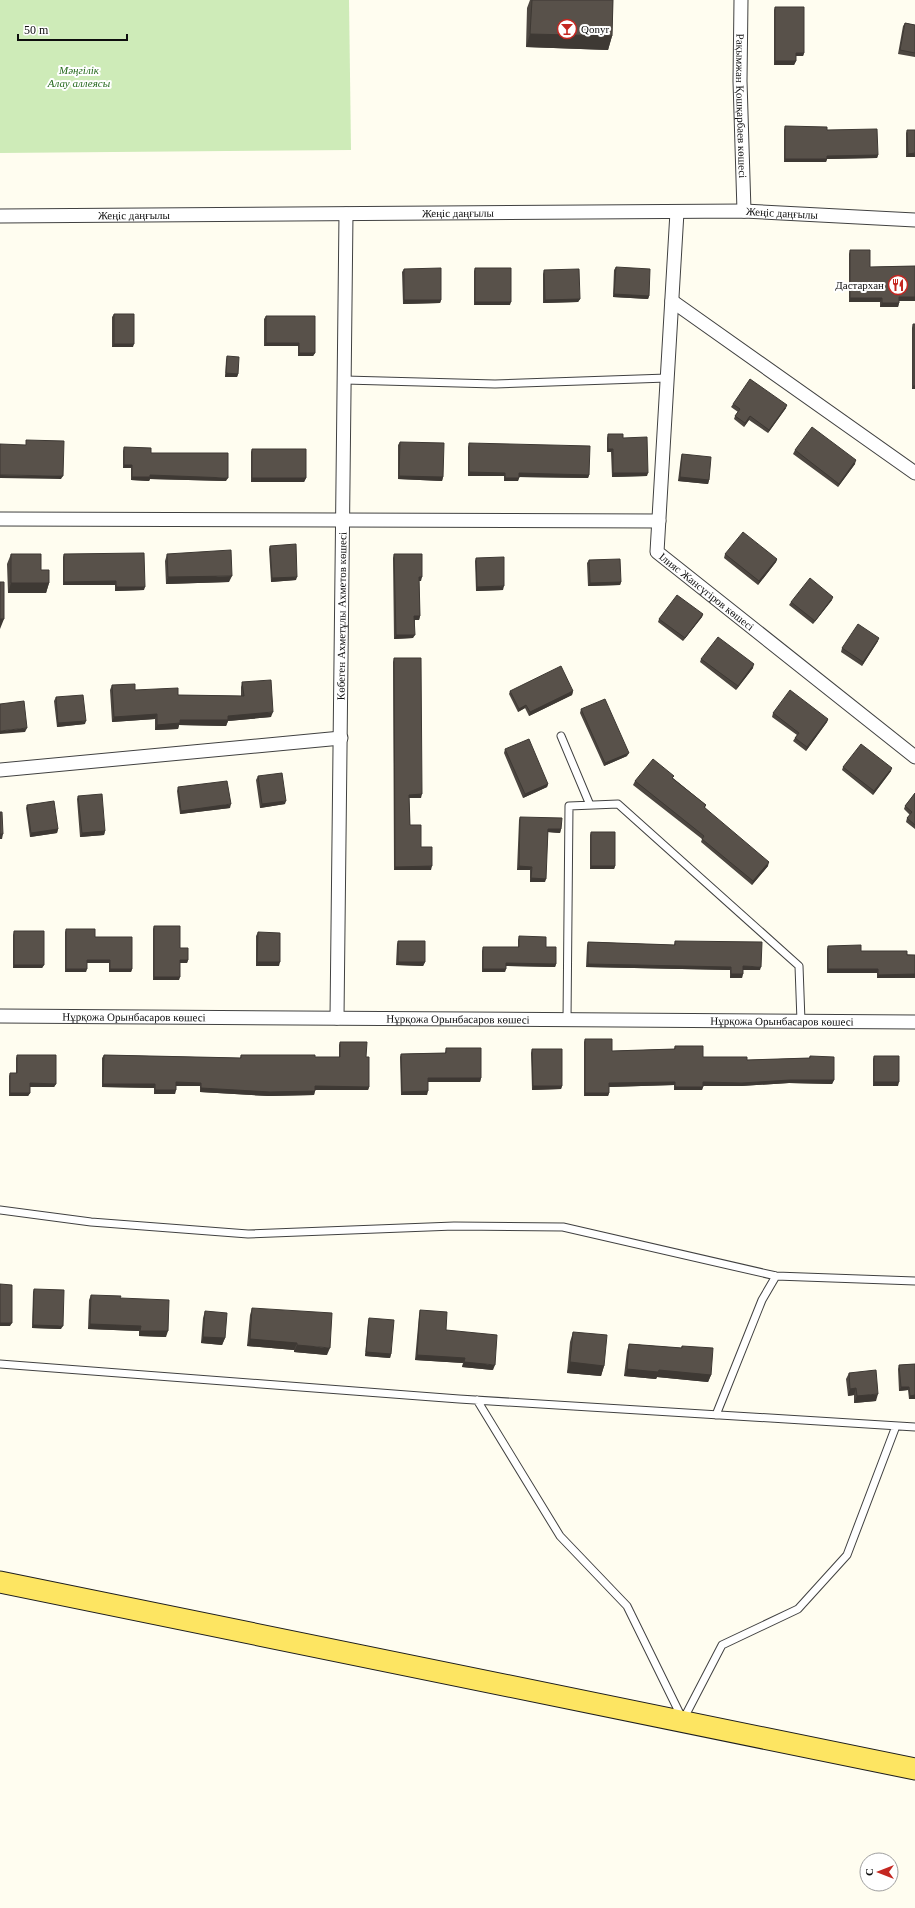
<svg xmlns="http://www.w3.org/2000/svg" width="915" height="1908" font-family="Georgia,serif">
<rect width="100%" height="100%" fill="#fffdf0"/>
<path fill="#ceebb8" d="M0 0H349L351 150 0 153Z"/>
<g fill="none" stroke-linecap="round" stroke-linejoin="round">
<g stroke="#414141" stroke-width="9">
<path id="service" d="M345 380 495 384 667 378
M561 736 590 805
M567 1020 569 806 618 804 799 966 801 1021
M0 1210 91 1222 248 1234 454 1226 563 1227 776 1276 915 1281
M0 1364 459 1399 915 1427
M477 1400 560 1536 627 1606 683 1720 722 1645 798 1609 847 1555 896 1426
M716 1415 762 1300 776 1276"/>
</g>
<g stroke="#414141" stroke-width="15">
<g id="minor">
<path id="s1" d="M741 0 740 81 744 211"/>
<path id="s2" d="M677 212 657 552 915 757"/>
<path id="s3" d="M0 216 744 211 915 220"/>
<path d="M672 301 915 473"/>
<path d="M0 519 659 521"/>
<path d="M0 770 341 738"/>
<path id="s4" d="M0 1016 915 1022"/>
<path id="s5" d="M337 1018 346 214"/>
</g>
</g>
<g stroke="#1f1f1f" stroke-width="23">
<path id="primary" d="M0 1582 915 1769"/>
</g>
<use href="#service" stroke="#fff" stroke-width="7"/>
<use href="#minor" stroke="#fff" stroke-width="13"/>
<use href="#primary" stroke="#fde562" stroke-width="21"/>
</g>
<path fill="#4c4640" d="M530 0H613L612 36 608 50 526 47 527 8Z
M775 7 804 53 803 56H796V61L794 65H774V10Z
M905 23 915 25V57L898 54 903 26Z
M785 126 827 130 878 155 877 158 827 159 826 162H784V130Z
M907 130 915 157H906V133Z
M850 250 870 267 915 266V301H899V303L898 307H880V302H849V254Z
M616 267 649 296 648 299 613 297 614 270Z
M475 268 510 305H474V271Z
M404 269 441 300 440 303 403 304 402 272Z
M544 270 580 299 578 302 543 303V274Z
M114 314 133 347H112V317Z
M266 316 315 353 313 356H298V346H264V319Z
M913 324 915 389H912V328Z
M227 356 238 374 237 377H225L226 360Z
M733 404 786 408 768 433 749 420 744 427 734 419 735 416 738 412 731 407Z
M608 434 647 476 612 477 611 452H607V438Z
M400 442 443 477 442 481 398 479V445Z
M469 443 589 475 588 478 519 477 518 481H504V476H468V447Z
M124 447 151 453 226 481 150 479 149 481 131 480V468H123V451Z
M252 449 306 478 304 482H251V452Z
M795 450 855 464 838 487 793 454Z
M682 454 709 480 708 484 678 481 681 457Z
M270 546 296 580 271 582 269 549Z
M11 554 41 570 49 583 46 593H8L7 564Z
M64 554 144 590 115 591V585H63V557Z
M167 554 229 582 166 584 165 561Z
M394 554 421 581H419L420 616 419 620H415L413 638 394 639 393 558Z
M725 554 777 559 776 562 758 585 724 558Z
M476 558 503 590 476 591 475 561Z
M589 560 621 582 620 585 588 586 587 563Z
M832 600 813 624 789 605 791 602Z
M703 614 702 617 683 641 658 622 659 619Z
M878 641 862 666 841 652 842 648Z
M394 658 421 798H409L410 825 431 870H394L393 662Z
M701 659 753 668 736 690 700 662Z
M242 682 271 717 228 721 226 726 179 725 178 729 155 730V719L112 722 110 690 112 685 135 690 178 695 241 696V687Z
M510 691H573L572 695 529 716 525 708 518 712 509 694Z
M56 697 85 724 57 727 54 701Z
M581 709 627 756 604 766 580 713Z
M773 713 828 719 827 722 806 751 793 741 797 735 772 717Z
M505 749 548 784 547 787 523 798 504 753Z
M843 767 891 771 873 795 842 770Z
M258 776 285 804 260 808 256 780Z
M673 778 706 805 705 808 768 866 752 885 701 842 702 839 633 785 635 781Z
M178 787 230 808 180 814 177 791Z
M915 793V829L906 822 907 818 910 815 904 809 905 806Z
M78 796 105 831 104 835 80 837 77 799Z
M27 805 58 829 57 833 30 837 26 808Z
M520 817 561 829 560 833 548 832 545 882H530V870H517L519 820Z
M591 832 615 866 614 869H590V835Z
M154 926 180 948 188 960 187 963H180L179 980H153V929Z
M66 929 95 937 132 969 131 972H109V963H87L86 972H65V932Z
M14 931 44 965 42 968H13V935Z
M258 932 279 966H256V936Z
M519 936 556 964 555 967 506 966 505 972H482V951L483 947H518V940Z
M398 941 425 962 423 966 396 965 397 944Z
M675 941 760 970H743L742 978H730V970L586 967 587 945 588 942 674 945Z
M828 946 861 951 915 955V978H877V973H827V949Z
M585 1039 612 1051 674 1049 675 1046 703 1057 747 1060 809 1058 810 1056 834 1080 832 1084 789 1083 741 1086H703L702 1090H674V1085L609 1087V1093L608 1096H584V1042Z
M340 1042 366 1057 369 1087 368 1090H315L314 1095 269 1096 200 1092V1086H176L175 1094H154V1088L102 1087V1058L104 1055 240 1058 241 1055 315 1057H339V1045Z
M446 1048 481 1078 480 1082H428L427 1095H401L400 1057 401 1054 445 1053Z
M532 1049 562 1086 561 1089 532 1090 531 1053Z
M17 1055 56 1084 54 1087H30V1093L28 1096H9V1076L10 1073H16V1058Z
M874 1056 898 1086H873V1059Z
M34 1289 61 1329 32 1328 33 1292Z
M91 1295 166 1337 139 1336V1331L88 1329 89 1300Z
M252 1308 327 1355 294 1352V1350L247 1346 250 1315Z
M420 1310 446 1330 493 1370 462 1367 463 1363 415 1360 419 1315Z
M205 1311 225 1338 222 1345 201 1343 203 1318Z
M369 1318 391 1354 390 1358 365 1356 368 1321Z
M573 1332 604 1366 601 1376 567 1373 570 1342Z
M629 1344 681 1348 682 1346 711 1375 708 1382 657 1377 656 1379 624 1376 627 1351Z
M915 1364V1399H909L908 1390 899 1391 898 1369 899 1365Z
M849 1373 876 1401 854 1403V1395L848 1396 846 1379Z"/>
<path fill="#3e3934" d="M530 34 612 36 608 50 526 47Z
M796 53H804L803 56H794Z
M775 61H796L794 65H774Z
M915 153V157H906L908 154Z
M878 155 877 158 827 159 826 162H784L785 159 827 156Z
M614 294 649 296 648 299 613 297Z
M899 297H915V301H898Z
M850 298H882L880 302H849Z
M580 299 578 302 543 303 545 300Z
M404 300H441L440 303 403 304Z
M475 302H511L510 305H474Z
M882 303H899L898 307H880Z
M266 343H299L298 346H264Z
M114 344H134L133 347H112Z
M299 353H315L313 356H298Z
M226 373 238 374 237 377H225Z
M913 386H915V389H912Z
M787 405 786 408 768 433 769 430Z
M750 416 749 420 744 427 745 423Z
M608 449H613L611 452H607Z
M856 460 855 464 838 487 839 484Z
M124 465H132L131 468H123Z
M469 472 505 473 504 476H468Z
M519 473 589 475 588 478 518 477Z
M613 473H648L647 476 612 477Z
M0 475 63 476 61 479 0 478Z
M150 475 228 478 226 481 150 479 149 481 131 480 132 477Z
M399 476 443 477 442 481 398 479Z
M680 477 709 480 708 484 678 481Z
M252 478H306L304 482H251Z
M505 478H519L518 481H504Z
M777 559 776 562 758 585 759 581Z
M232 576 229 582 166 584 168 577Z
M297 577 296 580 271 582 272 578Z
M419 577H422L421 581H418Z
M116 581 115 585H63L64 582Z
M621 582 620 585 588 586 590 583Z
M11 583H49L46 593H8Z
M504 586 503 590 476 591 477 587Z
M116 587H145L144 590 115 591Z
M833 597 832 600 813 624 815 621Z
M703 614 702 617 683 641 685 638Z
M414 616H420L419 620H413Z
M0 619H4L0 629Z
M396 635H415L413 638 394 639Z
M879 638 878 641 862 666 863 662Z
M754 664 753 668 736 690 738 686Z
M573 691 572 695 529 716 530 712Z
M526 705 525 708 518 712 519 709Z
M273 712 271 717 228 721 226 726 179 725 178 729 155 730 157 725 180 720Z
M157 714 155 719 112 722 114 717Z
M828 719 827 722 806 751 807 747Z
M86 721 85 724 57 727 58 723Z
M27 728 25 732 0 734V731Z
M629 753 627 756 604 766 605 763Z
M892 768 891 771 873 795 874 791Z
M548 784 547 787 523 798 525 794Z
M422 794 421 798H408L409 795Z
M286 801 285 804 260 808 262 804Z
M231 804 230 808 180 814 181 811Z
M58 829 57 833 30 837 31 833Z
M548 829H561L560 833 547 832Z
M105 831 104 835 80 837 82 833Z
M0 834H3L2 839H0Z
M769 862 768 866 752 885 753 881Z
M432 866 431 870H394L395 867Z
M519 866 532 867 530 870H517Z
M591 866H615L614 869H590Z
M531 878 546 879 545 882H530Z
M87 960H110L109 963H86Z
M180 960H188L187 963H179Z
M257 962H280L279 966H256Z
M398 962H425L423 966 396 965Z
M506 963 556 964 555 967 505 966Z
M588 964 731 967 730 970 586 967Z
M14 965H44L42 968H13Z
M743 966 761 967 760 970H742Z
M66 969H87L86 972H65Z
M110 969H132L131 972H109Z
M483 969H506L505 972H482Z
M828 969H878L877 973H827Z
M731 974H743L742 978H730Z
M915 974V978H877L878 975Z
M154 977H180L179 980H153Z
M428 1078H481L480 1082H427Z
M790 1080H834L832 1084 789 1083 741 1086H702L703 1082Z
M176 1082 201 1083 200 1086H175Z
M675 1082 674 1085 608 1087 609 1083Z
M874 1082H899L898 1086H873Z
M30 1083 56 1084 54 1087H28Z
M103 1084H155L154 1088 102 1087Z
M315 1086 369 1087 368 1090H314Z
M533 1086H562L561 1089 532 1090Z
M675 1087H703L702 1090H674Z
M201 1088 315 1091 314 1095 269 1096 200 1092Z
M155 1090H176L175 1094H154Z
M428 1091 427 1095H401L402 1092Z
M10 1093H30L28 1096H9Z
M585 1093H609L608 1096H584Z
M0 1323H12L10 1326H0Z
M90 1324 141 1326 139 1331 88 1329Z
M33 1325 63 1326 61 1329 32 1328Z
M140 1331H168L166 1337 139 1336Z
M203 1337 225 1338 222 1345 201 1343Z
M250 1339 297 1343 294 1350 247 1346Z
M297 1345 330 1348 327 1355 294 1352Z
M366 1352 391 1354 390 1358 365 1356Z
M417 1355 465 1358 463 1363 415 1360Z
M464 1362 495 1365 493 1370 462 1367Z
M570 1362 604 1366 601 1376 567 1373Z
M627 1369 659 1370 711 1375 708 1382 657 1377 656 1379 624 1376Z
M901 1387H909L908 1390 899 1391Z
M856 1388 854 1395 848 1396 850 1389Z
M878 1394 876 1401 854 1403 857 1396Z
M915 1395V1399H909L910 1396Z"/>
<path fill="#58514a" stroke="#3e3934" d="M532 0H613L612 36 530 34Z
M775 7H804V53H796V61H775Z
M905 23 915 25V53L900 50Z
M785 126 827 127V130L877 129 878 155 827 156V159H785Z
M907 130H915V153L908 154Z
M850 250H870V267L915 266V297H899V303H882V298H850Z
M616 267 650 269 649 296 614 294Z
M441 268V300H404V269Z
M475 268H511V302H475Z
M579 269 580 299 545 300 544 270Z
M114 314H134V344H114Z
M266 316H315V353H299V343H266Z
M913 324H915V386H913Z
M227 356 239 357 238 374 226 373Z
M750 379 787 405 769 430 750 416 745 423 735 416 740 409 733 404Z
M812 427 856 460 839 484 795 450Z
M608 434H623V438L647 437 648 473H613V449H608Z
M26 440 64 441 63 476 0 475V444L26 445Z
M400 442 444 443 443 477 399 476Z
M469 443 590 446 589 475 519 473V478H505V473L469 472Z
M124 447 151 448V453H228V478L150 475V477H132V465H124Z
M252 449H306V478H252Z
M682 454 711 457 709 480 680 477Z
M743 532 777 559 759 581 725 554Z
M296 544 297 577 272 578 270 546Z
M231 550 232 576 168 577 167 554Z
M144 553 145 587H116V581L64 582V554Z
M11 554H41V570H49V583H11Z
M394 554H422V577H419L420 616H414L415 635H396Z
M504 557V586L477 587 476 558Z
M620 559 621 582 590 583 589 560Z
M810 578 833 597 815 621 791 602Z
M0 582H4V619H0Z
M677 595 703 614 685 638 659 619Z
M858 624 879 638 863 662 842 648Z
M718 637 754 664 738 686 701 659Z
M394 658H421L422 794 409 795 410 825H421V847H432V866L395 867Z
M561 666 573 691 530 712 526 705 519 709 510 691Z
M271 680 273 712 228 716V720H180V723L157 725V714L114 717 112 685 135 684V690L178 688V695L244 696 242 682Z
M790 690 828 719 807 747 795 738 799 733 773 713Z
M83 695 86 721 58 723 56 697Z
M605 699 629 753 605 763 581 709Z
M24 701 27 728 0 731V704Z
M529 739 548 784 525 794 505 749Z
M861 744 892 768 874 791 843 767Z
M653 759 674 776 672 778 706 805 704 807 769 862 753 881 702 839 704 836 635 781Z
M282 773 286 801 262 804 258 776Z
M227 781 231 804 181 811 178 787Z
M915 793V825L907 818 912 812 905 806Z
M102 794 105 831 82 833 78 796Z
M54 801 58 829 31 833 27 805Z
M0 812H2L3 834H0Z
M520 817 562 818 561 829H548L546 879 531 878 532 867 519 866Z
M591 832H615V866H591Z
M154 926H180V948H188V960H180V977H154Z
M66 929H95V937H132V969H110V960H87V969H66Z
M14 931H44V965H14Z
M258 932 280 933V962H257Z
M519 936 546 937V947H556V964L506 963V969H483V947H519Z
M398 941H425V962H398Z
M675 941 762 942 761 967 743 966V974H731V967L588 964V942L675 945Z
M861 945V951H907V955H915V974L878 975V969H828V946Z
M585 1039H612V1051L675 1049V1046H703V1057H747V1060L810 1058V1056L834 1057V1080H790L742 1083 703 1082V1087H675V1082L609 1083V1093H585Z
M340 1042H367L366 1057H369V1087L315 1086V1091L270 1092 201 1088V1083L176 1082V1090H155V1084H103L104 1055 241 1058V1055H315V1057H340Z
M446 1048H481V1078H428V1091L402 1092 401 1054 446 1053Z
M532 1049H562V1086H533Z
M17 1055H56V1084L30 1083V1093H10V1073H17Z
M874 1056H899V1082H874Z
M0 1284 12 1285V1323H0Z
M34 1289 64 1290 63 1326 33 1325Z
M91 1295 121 1296 120 1298 169 1300 168 1331H140L141 1326 90 1324Z
M252 1308 332 1313 330 1348 297 1345V1343L250 1339Z
M420 1310 447 1312 446 1330 497 1335 495 1365 464 1362 465 1358 417 1355Z
M205 1311 227 1313 225 1338 203 1337Z
M369 1318 394 1320 391 1354 366 1352Z
M573 1332 607 1335 604 1366 570 1362Z
M629 1344 682 1348V1346L713 1348 711 1375 659 1370 658 1372 627 1369Z
M915 1364V1395L910 1396 909 1387H901L899 1365Z
M876 1370 878 1394 857 1396 856 1388 850 1389 849 1373Z"/>
<defs>
<g id="bar-ring" transform="scale(1)"><circle r="9.5" fill="#fff" stroke="#c42721" stroke-width="1.5"/><path d="M-6-5H6L.8 .8V4.5H3.5V6h-7V4.5H-.8V.8Z" fill="#c42721"/></g>
<g id="restaurant-ring" transform="scale(1)"><circle r="9.5" fill="#fff" stroke="#c42721" stroke-width="1.5"/><path d="M-5-6h1v4h1v-4h1v4h1v-4h1v5L-1.5 .5V6h-2V.5L-5-1ZM5-6V6H3V1.5H1.5Q1.5-4 5-6Z" fill="#c42721"/></g>
</defs>
<g fill-rule="evenodd">
<use href="#bar-ring" x="567" y="29"/>
<use href="#restaurant-ring" x="898" y="285"/>
</g>
<g text-anchor="middle" dominant-baseline="central" stroke-width="4" stroke-linejoin="round" paint-order="stroke">
<g font-size="11" fill="#0e0e0e" stroke="#fff" text-anchor="start">
<text x="581" y="29">Qonyr</text>
<text x="884" y="285" text-anchor="end">Дастархан</text>
</g>
<g font-size="11" font-style="italic" fill="#25691c" stroke="#fff">
<text x="79" y="70">Мәңгілік<tspan x="79" dy="13">Алау аллеясы</tspan></text>
</g>
<g font-size="11" fill="#0e0e0e" stroke="#fff">
<text stroke="none"><textPath href="#s1" startOffset="106">Рақымжан Қошқарбаев көшесі</textPath></text>
<text stroke="none"><textPath href="#s3" startOffset="458">Жеңіс даңғылы</textPath></text>
<text stroke="none"><textPath href="#s3" startOffset="782">Жеңіс даңғылы</textPath></text>
<text stroke="none"><textPath href="#s3" startOffset="134">Жеңіс даңғылы</textPath></text>
<text stroke="none"><textPath href="#s2" startOffset="404">Ілияс Жансүгіров көшесі</textPath></text>
<text stroke="none"><textPath href="#s5" startOffset="402">Көбеген Ахметұлы Ахметов көшесі</textPath></text>
<text stroke="none"><textPath href="#s4" startOffset="134">Нұрқожа Орынбасаров көшесі</textPath></text>
<text stroke="none"><textPath href="#s4" startOffset="458">Нұрқожа Орынбасаров көшесі</textPath></text>
<text stroke="none"><textPath href="#s4" startOffset="782">Нұрқожа Орынбасаров көшесі</textPath></text>
</g>
</g>
<g transform="translate(879 1872) rotate(270)"><circle r="19" fill="#ffffff" stroke="#9f9f9f"/>
<path d="M0-3L7 15L0 10L-7 15Z" fill="#c42721"/>
<text y="-6" font-size="11" font-weight="bold" text-anchor="middle" fill="#0e0e0e">С</text>
</g>
<path d="M18 34v6h109v-6" fill="none" stroke="#0e0e0e" stroke-width="2"/>
<text x="24" y="34" font-size="12" fill="#0e0e0e" stroke="#ffffff" stroke-width="3" paint-order="stroke">50 m</text>
</svg>
